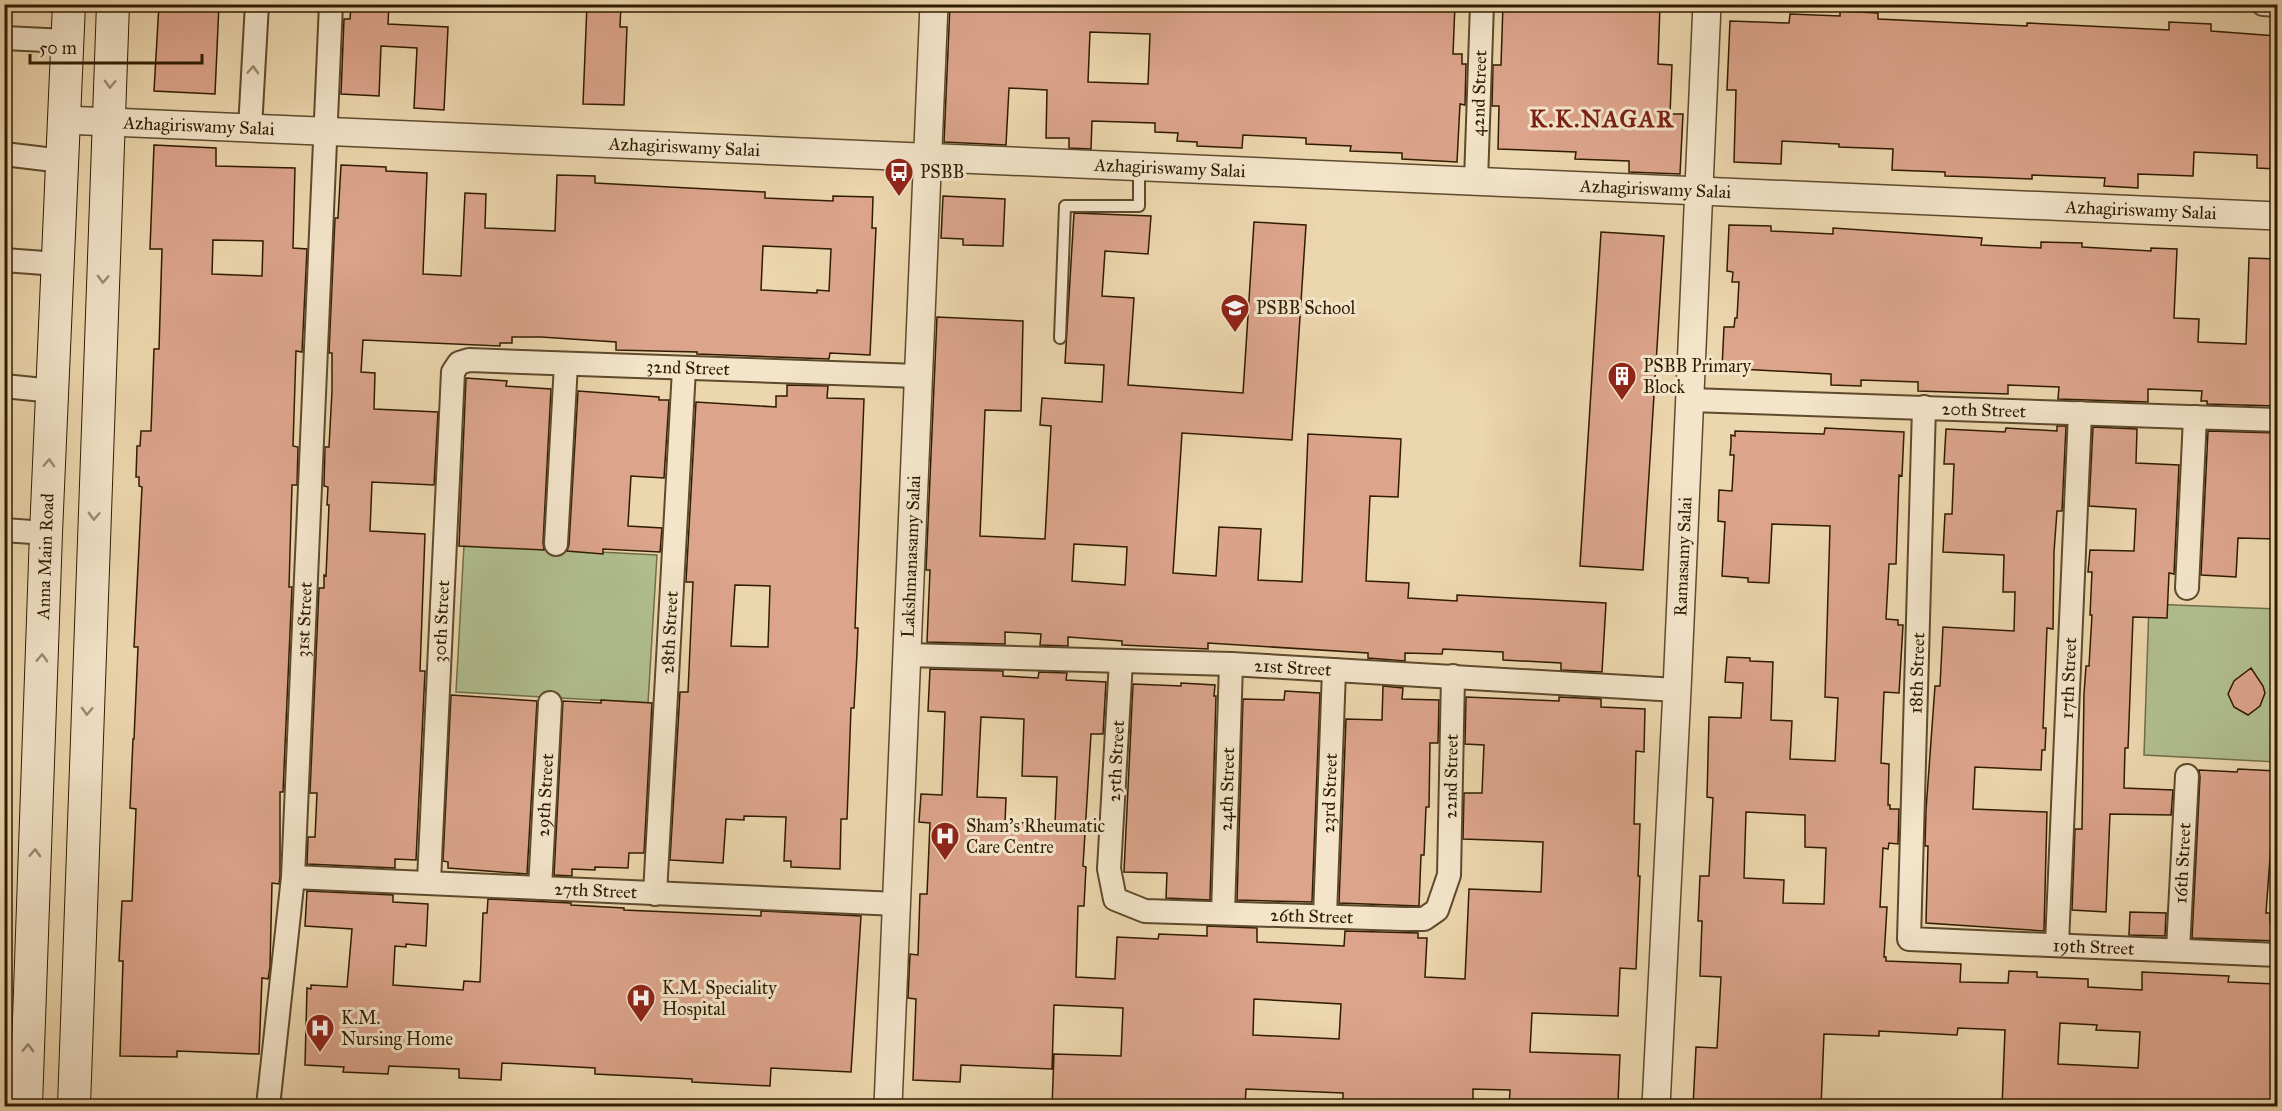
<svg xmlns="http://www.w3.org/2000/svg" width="2282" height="1111" font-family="'IM FELL Great Primer',serif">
<rect width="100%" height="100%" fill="#ecd6ad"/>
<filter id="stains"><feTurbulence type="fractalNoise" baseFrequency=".00333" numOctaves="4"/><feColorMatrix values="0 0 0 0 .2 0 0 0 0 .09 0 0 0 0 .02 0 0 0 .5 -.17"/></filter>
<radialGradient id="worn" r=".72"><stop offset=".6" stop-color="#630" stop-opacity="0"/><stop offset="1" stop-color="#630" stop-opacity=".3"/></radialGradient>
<path fill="#b1bf8f" stroke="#706e48" stroke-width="1.5" d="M464 545 657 555 648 703 456 692Z
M2149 604 2277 609V762L2144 755Z"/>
<path fill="#dca48b" stroke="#2f1c01" stroke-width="1.5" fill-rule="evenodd" d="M159 4H219L215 94 154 91Z
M351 4H389L388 24 448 27 444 110 414 108 417 48 381 46 379 96 341 94 344 19H350Z
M587 4H621L620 27H627L624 105 583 104Z
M950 4H1455L1453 54H1462V64H1466L1465 105 1460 104 1457 162 1402 159V153L1350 151 1351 146 1306 144V138L1243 135 1242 148 1197 146V142L1177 141 1178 133 1155 132V123L1092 121 1091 149 1069 148V138H1046L1047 90 1009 88 1006 145 944 142ZM1090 32 1150 34 1148 84 1088 82Z
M1503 4 1660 5 1658 64 1672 65 1670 114H1683L1680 174 1629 172V161L1575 159 1576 152 1498 149 1499 106H1492L1493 65H1501Z
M1840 11 1878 13V19L2027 26V23L2169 30V22L2211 24V31L2277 36V169L2257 168V155L2194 152 2193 176 2138 174V188L2104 186 2105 178 2032 175V179L1978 177 1945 176V172L1892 170 1893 149 1839 147V144L1782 141 1781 164 1734 162 1736 90H1727L1730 21 1789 23 1790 14 1840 16Z
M154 145 216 148V166L295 168 293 248 307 249 302 352 296 351 293 446 298 447 297 485H292L289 587H292L283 792H280V876L279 884 272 883 270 967 268 979 262 978 259 1054 177 1051V1057L120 1056 123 961H119L122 901H132L136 809 130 808 133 739H134L138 647H134L142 487 139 486V477H136L137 446H140L141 431H151L154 349H159L162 249H150ZM213 240 263 241 262 276 212 274Z
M341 165 386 167V171L427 173 423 274 461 276 465 193 486 194 485 228 555 231 557 175 595 176V183L765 192V198L833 201V196L873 197 872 228H876L870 355 830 353 829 359 697 354V352L616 350V342L541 337H512V343H500V346L363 340 361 372 375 373 374 409 438 412 434 485 372 482 370 531 425 534 420 671H425L416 860 395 859V868L307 864 308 837H315L317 793H310L319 588H324V575L326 576 329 505H327L328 487 324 486 325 447H329L332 391V353H329L335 218H338ZM763 246 831 249 829 291 817 290V293L761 290Z
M943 196 1005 199 1003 246 963 245V239L941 238Z
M1074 213 1151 216 1148 254 1105 251 1102 296 1134 298 1128 385 1243 393 1254 222 1306 225 1292 440 1182 433 1173 573 1216 576 1219 527 1261 529 1258 580 1302 582 1308 434 1401 439 1398 497 1370 496 1366 581 1409 583 1408 598 1457 601V595L1606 603 1602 672 1561 670V663L1503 660V652L1443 649 1442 654 1405 653V661L1368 658V653L1208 643V649L1122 645V641L1068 637V646L1040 645 1041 634 1005 632V644L927 642 930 570H926L937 317 1023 321 1021 411 985 410 980 536 1045 539 1051 426 1040 425 1042 398 1102 402 1104 365 1065 363ZM1074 544 1127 547 1125 585 1072 581Z
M1729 225 1771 226V231L1833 234V228L1982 238 1981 245 2041 248V242L2082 243V247L2151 251V248L2177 249 2174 318 2199 319 2198 342 2246 344 2249 258 2277 259V406L2207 404V401H2201L2202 391 2148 389V402L2058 399 2059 387 2008 385V394L1918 391V382L1861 380V386L1831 385V374L1722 368 1724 327H1734L1735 318H1737L1739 282H1732L1733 272 1727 271Z
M1601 232 1664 236 1643 570 1580 566Z
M466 378 507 381 506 386 551 389 543 543 544 550 459 546Z
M787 385 828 386 827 398 864 399 855 628H858L857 653 854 708H851L847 819H841L840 869 791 867V861H784L786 817 744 816V820L726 819 723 863 670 860 680 692H688L693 582H686L696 402 776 407V396H787ZM735 585 770 586 768 647 731 646Z
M578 391 659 397V400H669L664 478 631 476 628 526 662 528 660 552 603 549V554L567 551 569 545Z
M2057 426H2066L2062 511H2057L2054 552 2053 629 2047 628 2043 728H2046L2045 750H2042L2041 770 1975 767 1973 809 2047 812 2044 931 1926 923 1928 846H1925L1926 810 1935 686H1940L1943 627 2014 631 2015 592H2003L2004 555 1943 552 1945 514H1952L1954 464H1944L1946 429 2005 432 2006 428 2057 431Z
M2093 427 2137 429 2136 463 2179 465 2174 574 2169 573 2167 618 2133 617 2128 748H2125L2124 788 2173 790 2171 815 2110 814 2106 912 2072 910 2075 829H2082L2084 694 2086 666H2089L2092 615H2090L2092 572H2088L2090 550 2134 551 2136 509 2089 506Z
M1825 428 1904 432 1902 476 1899 475 1896 564H1889L1886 619 1898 620V625H1903L1899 693 1884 692 1881 763 1889 764 1888 805H1890V809H1899L1898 844 1889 843 1888 849 1883 848 1880 907H1887L1884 957H1886V961L1961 964 1960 982 2008 983 2009 971 2037 972V977L2088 979V987L2142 990V972L2229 976 2228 982 2277 984V1037H2275L2273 1107H2228L2229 1103 2187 1101V1107H2002L2005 1030 1958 1028 1957 1035 1879 1031V1036L1824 1034 1821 1107H1693L1696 1047 1717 1048 1721 977 1700 976 1702 921H1698L1700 876H1709L1713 798 1707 797 1709 717 1741 718 1743 683 1725 682 1727 657 1750 658V661L1773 662 1771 720 1792 721 1790 759 1835 761 1838 698 1825 697 1830 526 1772 524 1769 583 1748 582V578L1722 576 1725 522 1718 521 1719 490 1732 491 1734 455H1730L1731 445V435L1735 436V431L1824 434ZM1746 812 1805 815V847L1826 848 1824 904 1783 903 1784 880 1744 878ZM2060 1023 2097 1025 2096 1030 2140 1032 2138 1068 2058 1064Z
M2208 431 2277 433 2276 539 2238 538 2236 577 2201 575Z
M2251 668 2263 686 2265 693 2260 706 2248 715 2234 707 2228 694 2234 681Z
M930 669 1003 671V676L1038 678 1039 672 1067 673 1066 680 1106 682 1103 734H1091L1083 866 1086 867 1084 906H1078L1076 977 1115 979 1117 937 1158 939 1159 934 1207 936V926L1257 928V942L1344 946 1345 931 1418 933V938H1427L1425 977 1465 979 1469 889 1541 892 1543 842 1463 839 1464 793H1482L1484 745 1465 744 1466 697 1559 701V697L1601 699V707L1645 709 1644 752 1636 751 1634 824H1640L1638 876H1640L1636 969 1620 968 1618 1016 1532 1013 1530 1052 1620 1055 1618 1102 1598 1101V1107H1509L1510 1090 1473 1089V1107H1348V1102H1343V1093L1246 1089 1245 1107H1165L1103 1104V1107H1052L1054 1054 1121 1056 1123 1008 1054 1005 1052 1069 961 1065 960 1082 913 1080 916 999 908 998 910 954 918 955 920 894H927L930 823 919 822 921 794 942 795 945 712 928 711ZM981 717 1024 719 1022 776 1057 777 1055 824 1005 822 1006 798 977 797ZM1254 999 1341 1004 1339 1039 1253 1035Z
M1181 683 1215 685 1214 696H1216L1210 900 1166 898 1167 873 1124 872 1133 684 1181 686Z
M1383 686 1403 688 1402 699 1439 700 1438 743H1430L1429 807H1426L1424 855H1421L1419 906 1339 903 1346 719 1382 720Z
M1285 691 1320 693 1312 902 1237 900 1243 699 1284 700Z
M451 695 537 701 527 874 448 868V862L443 861Z
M601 700 652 703 644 853H629L628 868 595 867V870L572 869V876L554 875 563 701 601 703Z
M2238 769 2277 771 2276 844H2271L2266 913H2270V923H2277V941L2192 938 2200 777 2199 770 2237 772Z
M307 891 393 895V902L428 904 426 946 406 944V947L395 946 393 985 463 990 464 981 480 982 483 913H487L488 899 571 903V905L624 908V910L761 916V911L861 916 851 1072 771 1068 770 1086 692 1082V1079L595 1074V1068L502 1063 501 1080 459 1078V1069L389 1066 388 1074 343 1072 344 1067 305 1065 307 988 311 989V985L347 987 352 929 305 926Z
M2130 912 2166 913 2165 936 2129 935Z"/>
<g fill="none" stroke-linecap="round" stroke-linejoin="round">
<g stroke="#5e4a2c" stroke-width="14">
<path id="service" d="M1060 338 1065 206H1139V167"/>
</g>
<g stroke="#5e4a2c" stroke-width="26">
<g id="minor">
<path d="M2263 4 2278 5"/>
<path d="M4 38 67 41"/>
<path d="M250 128 257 4"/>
<path d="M4 154 62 161"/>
<path id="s1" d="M1476 181 1482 4"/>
<path d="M4 260 58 264"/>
<path d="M4 386 53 391"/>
<path id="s2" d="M1690 400 2278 420"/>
<path id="s3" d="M1924 407 1909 939 2278 955"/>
<path d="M4 530 46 533"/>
<path d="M556 544 566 364"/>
<path d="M2187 588 2195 417"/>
<path id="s4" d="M907 655 1231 664 1677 690"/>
<path id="s5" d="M1121 661 1109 869 1115 899 1145 911 1404 919H1424L1437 910 1449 875 1453 676"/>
<path id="s6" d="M293 877 897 904"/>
<path id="s7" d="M429 881 453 372 459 363 469 360 918 376"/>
<path id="s8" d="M540 888 550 703"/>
<path id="s9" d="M655 894 684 369"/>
<path id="s10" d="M1223 913 1231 664"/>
<path id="s11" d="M1325 916 1334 670"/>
<path id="s12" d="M2057 944 2080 413"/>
<path id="s13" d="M2178 950 2187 776"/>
<path id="s14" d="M268 1106 293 877 331 4"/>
</g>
</g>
<g stroke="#5e4a2c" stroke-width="30">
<g id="tertiary">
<path id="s15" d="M64 120 2278 216"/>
<path d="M4 1106H13"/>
<path id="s16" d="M888 1106 934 4"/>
<path id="s17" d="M1656 1106 1677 690 1707 4"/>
</g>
</g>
<g stroke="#2f1c01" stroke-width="34">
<g id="secondary">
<path id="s18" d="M26 1106 46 533 69 4"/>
<path d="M74 1106 113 4"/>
</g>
</g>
<use href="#service" stroke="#f3e4ca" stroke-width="10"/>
<use href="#minor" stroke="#f3e4ca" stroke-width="22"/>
<use href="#tertiary" stroke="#f3e4ca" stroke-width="27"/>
<use href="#secondary" stroke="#f3e4ca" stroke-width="32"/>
</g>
<defs><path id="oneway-chevron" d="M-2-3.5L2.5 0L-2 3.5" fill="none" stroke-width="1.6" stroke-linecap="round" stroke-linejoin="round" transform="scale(1.5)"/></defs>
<g stroke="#9b8a70">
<use href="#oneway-chevron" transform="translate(253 70) rotate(-87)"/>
<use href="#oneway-chevron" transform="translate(110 84) rotate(92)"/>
<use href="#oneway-chevron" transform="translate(103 279) rotate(92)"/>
<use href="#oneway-chevron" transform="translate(49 463) rotate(-88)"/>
<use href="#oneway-chevron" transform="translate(94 516) rotate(92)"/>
<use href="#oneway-chevron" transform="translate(42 658) rotate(-88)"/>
<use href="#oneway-chevron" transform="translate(87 711) rotate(92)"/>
<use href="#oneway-chevron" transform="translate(35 853) rotate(-88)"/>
<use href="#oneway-chevron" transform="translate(28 1048) rotate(-88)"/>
</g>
<defs>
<g id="bus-pin" transform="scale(1.5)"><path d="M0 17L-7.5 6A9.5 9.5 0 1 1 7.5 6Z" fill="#8f2418" stroke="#f3e4ca"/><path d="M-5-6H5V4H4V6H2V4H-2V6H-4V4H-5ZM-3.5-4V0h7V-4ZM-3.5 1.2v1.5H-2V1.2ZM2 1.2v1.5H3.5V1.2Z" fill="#fff"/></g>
<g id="school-pin" transform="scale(1.5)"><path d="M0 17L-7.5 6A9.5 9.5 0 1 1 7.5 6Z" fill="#8f2418" stroke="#f3e4ca"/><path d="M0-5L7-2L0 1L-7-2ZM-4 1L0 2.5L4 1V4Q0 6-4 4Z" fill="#fff"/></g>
<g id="building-pin" transform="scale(1.5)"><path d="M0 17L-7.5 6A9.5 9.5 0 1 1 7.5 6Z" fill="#8f2418" stroke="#f3e4ca"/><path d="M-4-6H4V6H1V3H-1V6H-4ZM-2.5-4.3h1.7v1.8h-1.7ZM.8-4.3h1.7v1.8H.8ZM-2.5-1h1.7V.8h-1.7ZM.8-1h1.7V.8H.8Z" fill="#fff"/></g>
<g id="hospital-pin" transform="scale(1.5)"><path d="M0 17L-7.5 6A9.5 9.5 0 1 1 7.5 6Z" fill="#8f2418" stroke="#f3e4ca"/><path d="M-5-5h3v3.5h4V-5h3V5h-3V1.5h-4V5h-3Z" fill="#fff"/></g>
</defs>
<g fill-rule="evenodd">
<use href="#bus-pin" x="899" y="172"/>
<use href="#school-pin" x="1235" y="308"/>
<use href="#building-pin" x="1622" y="376"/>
<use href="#hospital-pin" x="945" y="836"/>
<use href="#hospital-pin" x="641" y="998"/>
<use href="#hospital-pin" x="320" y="1028"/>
</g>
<g text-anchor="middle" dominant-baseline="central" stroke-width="6" stroke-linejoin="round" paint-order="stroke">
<g font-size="18" fill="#2f1c01" stroke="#f3e4ca">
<text stroke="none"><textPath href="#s1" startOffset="88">42nd Street</textPath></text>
<text stroke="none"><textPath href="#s15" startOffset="135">Azhagiriswamy Salai</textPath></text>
<text stroke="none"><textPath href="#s15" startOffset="621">Azhagiriswamy Salai</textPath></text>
<text stroke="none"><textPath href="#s15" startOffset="1107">Azhagiriswamy Salai</textPath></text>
<text stroke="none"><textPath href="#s15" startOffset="1593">Azhagiriswamy Salai</textPath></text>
<text stroke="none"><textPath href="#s15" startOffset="2079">Azhagiriswamy Salai</textPath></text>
<text stroke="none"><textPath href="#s7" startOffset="750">32nd Street</textPath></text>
<text stroke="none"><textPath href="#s2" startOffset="294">20th Street</textPath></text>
<text stroke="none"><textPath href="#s18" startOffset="550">Anna Main Road</textPath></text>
<text stroke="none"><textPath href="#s16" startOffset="550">Lakshmanasamy Salai</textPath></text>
<text stroke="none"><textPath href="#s17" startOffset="550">Ramasamy Salai</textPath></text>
<text stroke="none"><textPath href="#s14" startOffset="488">31st Street</textPath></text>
<text stroke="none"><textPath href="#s7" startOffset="260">30th Street</textPath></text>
<text stroke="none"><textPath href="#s9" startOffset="262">28th Street</textPath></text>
<text stroke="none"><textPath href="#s4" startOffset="386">21st Street</textPath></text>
<text transform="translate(1917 673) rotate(-88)">18th Street</text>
<text stroke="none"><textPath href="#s12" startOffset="266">17th Street</textPath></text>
<text transform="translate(1116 761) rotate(-87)">25th Street</text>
<text stroke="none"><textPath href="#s5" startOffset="702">22nd Street</textPath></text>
<text stroke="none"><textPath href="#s10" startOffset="124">24th Street</textPath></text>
<text stroke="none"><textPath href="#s11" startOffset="123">23rd Street</textPath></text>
<text stroke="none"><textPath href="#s8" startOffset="93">29th Street</textPath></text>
<text stroke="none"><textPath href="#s13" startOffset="87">16th Street</textPath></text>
<text stroke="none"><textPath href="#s6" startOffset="303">27th Street</textPath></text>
<text stroke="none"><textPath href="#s5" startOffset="438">26th Street</textPath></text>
<text stroke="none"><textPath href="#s3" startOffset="717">19th Street</textPath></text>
</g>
<g font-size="18" fill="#2f1c01" stroke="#f3e4ca" text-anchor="start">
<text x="920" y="172">PSBB</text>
<text x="1256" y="308">PSBB School</text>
<text x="1643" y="366">PSBB Primary<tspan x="1643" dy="21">Block</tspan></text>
<text x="966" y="826">Sham's Rheumatic<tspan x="966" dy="21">Care Centre</tspan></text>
<text x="662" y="988">K.M. Speciality<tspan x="662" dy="21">Hospital</tspan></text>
<text x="341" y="1018">K.M.<tspan x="341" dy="21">Nursing Home</tspan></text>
</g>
<g font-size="24" font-weight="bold" letter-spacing="1.5" fill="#7a1f14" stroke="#f3e4ca">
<text x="1602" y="119">K.K.NAGAR</text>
</g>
</g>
<rect width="2282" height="1111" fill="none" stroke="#ecd6ad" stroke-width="24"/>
<rect x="6" y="6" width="2270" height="1099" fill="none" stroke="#2f1c01" stroke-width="3"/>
<rect x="12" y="12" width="2258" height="1087" fill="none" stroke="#2f1c01" stroke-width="1.5"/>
<path d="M30 54v9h172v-9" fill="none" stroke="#2f1c01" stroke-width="3"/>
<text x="39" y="54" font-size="18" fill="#2f1c01" stroke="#f3e4ca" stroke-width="4.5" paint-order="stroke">50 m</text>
<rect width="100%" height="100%" filter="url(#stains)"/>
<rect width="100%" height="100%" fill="url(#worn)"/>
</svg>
